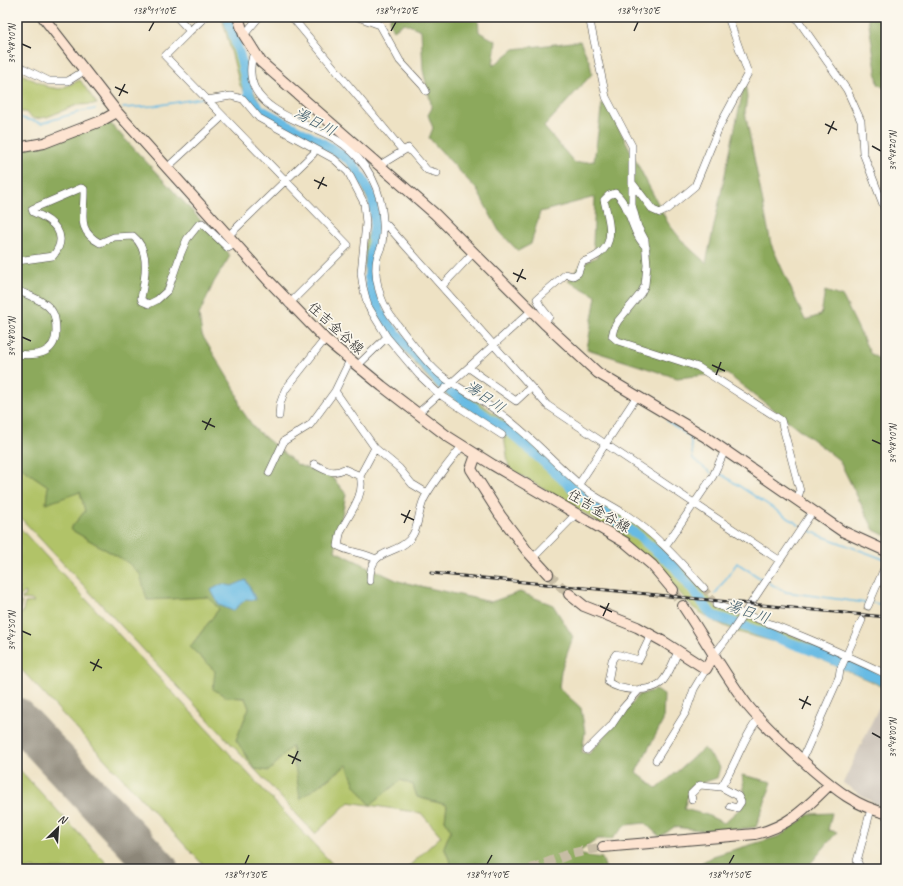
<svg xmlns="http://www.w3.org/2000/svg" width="903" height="886" font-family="Caveat,'Klee One',sans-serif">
<rect width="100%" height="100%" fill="#fbf7ec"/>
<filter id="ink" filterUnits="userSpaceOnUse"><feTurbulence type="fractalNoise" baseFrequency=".025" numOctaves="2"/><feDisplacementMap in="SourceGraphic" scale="8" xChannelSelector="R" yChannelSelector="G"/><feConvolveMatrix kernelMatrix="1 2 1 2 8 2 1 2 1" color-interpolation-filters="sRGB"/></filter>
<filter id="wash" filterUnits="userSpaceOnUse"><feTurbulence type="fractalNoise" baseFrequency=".012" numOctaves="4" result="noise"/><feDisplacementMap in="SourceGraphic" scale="16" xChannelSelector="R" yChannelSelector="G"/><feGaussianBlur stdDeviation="0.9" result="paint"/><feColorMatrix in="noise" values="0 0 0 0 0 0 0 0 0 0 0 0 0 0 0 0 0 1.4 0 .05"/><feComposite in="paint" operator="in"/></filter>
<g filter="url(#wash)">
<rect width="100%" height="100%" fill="#eee2c4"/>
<path fill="#cbc2b8" d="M885 694 886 695V807L875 804 843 783Z"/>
<path fill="#b1c367" stroke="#6e7749" d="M222 17H232L249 83 262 106 351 158 367 180 376 202 380 220V244L374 260V290L391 324 438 378 476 400 533 442 588 495 630 520 667 547 699 583 716 607 769 625 886 677V688L791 646 738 632 712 620 692 607 673 585 602 524 509 468 504 437 436 387 389 334 371 305 365 276V242L372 225 369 203 356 174 345 162 258 114 240 85Z
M17 72 48 87 60 89 80 80 97 104 77 105 47 117 34 119 25 112H17Z
M17 465 48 486 46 503 80 491 85 511 70 529 127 562 141 574 147 600 208 597 219 609 190 647 215 671 226 697 245 698 249 708 236 740 269 771 292 745 294 767 322 784 347 765 355 785 401 780 413 785 417 797 447 805 445 820 451 830 444 847 453 869H406L441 836 421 813 349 802 315 834 17 514Z
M17 525 337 869H207L17 665V603L22 602 19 612 22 614 25 603 34 602 32 600 21 599 26 595 25 592 17 600V593L20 587 17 584Z
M17 767 112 869H17Z"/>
<path fill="#8ca95c" stroke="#5c6a44" d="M390 17H478L479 32 496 41 493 66 514 49 580 41 590 63 592 74 544 127 575 163 594 161 602 103 608 107 668 223 683 242 706 263 745 81 747 97 745 112 771 244 805 320 821 315 825 291 843 297 870 353 886 364V536L874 530 839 460 726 373 677 378 587 349 596 296 568 281 581 265 598 256 593 244 595 197 540 212 531 244 518 251 499 231 477 190 429 138 433 128 428 115 432 108 423 70 421 30 404 23 394 30 389 22Z
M868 17H886V89L878 84Z
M110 123 222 243 230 256 214 282 199 315 202 335 236 391 241 409 255 429 298 465 332 477 346 494 335 551 398 581 491 602 520 592 553 605 573 637 561 671 559 688 581 708 585 732 582 752 589 754 639 695 655 690 664 695 663 721 636 772 657 789 704 748 720 767 717 778 690 787 684 809 707 815 724 823 746 803 742 775 772 782 756 827 717 832 674 827 660 837 645 823 626 825 612 839H598L576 854 602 858 606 869H453L444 847 451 830 445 820 447 805 417 797 413 785 401 780 370 805 355 785 347 765 300 799 292 746 269 771 255 769 236 740 249 708 245 698 226 697 213 689 215 671 190 647 219 609 208 597 147 600 140 574 127 562 70 529 85 511 80 492 46 504 48 486 17 465V148Z
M832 813 828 830 837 832 806 869H691L713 856 780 836 810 814Z"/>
<path fill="#68bbe4" stroke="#4a7388" d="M246 580 256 600 246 599 233 611 219 605 211 590 222 584 232 586Z"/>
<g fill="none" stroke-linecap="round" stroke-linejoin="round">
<path stroke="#68bbe4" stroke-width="1.5" d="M243 96 250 97
M123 108 154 106 202 98
M17 117 42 123 83 111 95 109
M667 421 690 437 693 459 711 473
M717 475 721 474 799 525
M805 528 819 535 886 560
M769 583 786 592 866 603
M715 594 737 563 763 580
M873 603 886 605"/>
<path stroke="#68bbe4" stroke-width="10" d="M228 17 240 56 250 97 261 110 336 151 352 162 368 188 373 199 375 220 369 276 372 295 384 320 441 384 516 437 590 504 636 534 675 567 712 615 808 649 886 682"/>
<path stroke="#8c8678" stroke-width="39" d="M17 717 159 869"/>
</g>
</g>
<g filter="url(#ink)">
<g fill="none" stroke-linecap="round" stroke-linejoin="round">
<path stroke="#c7bda5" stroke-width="7" stroke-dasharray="7 3.5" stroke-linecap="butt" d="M704 588 716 605
M862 620 868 606"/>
<path stroke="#c7bda5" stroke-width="10" stroke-dasharray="10 5" stroke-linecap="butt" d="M548 574 569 594
M673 590 683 606
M531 869 570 854 603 847"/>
<g stroke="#484642" stroke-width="8">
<path id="street" d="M177 17 190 31 165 56 348 245 289 304
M292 17 403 151 380 165
M358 17 380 25 400 61 423 86 426 91
M589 17 606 97 632 146V205L638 227 645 240 647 265 645 285 641 293 618 321 614 328 612 336 618 341 698 367 781 420 800 491 797 500
M796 17 847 90 861 121 863 153 886 212
M190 31 205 17
M244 35 259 17
M254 52C236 106 295 118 330 136 340 141 352 151 359 159 380 183 386 214 382 244 381 249 378 253 377 258 373 276 380 301 391 316 404 333 425 363 442 376 462 391 485 401 505 417 534 439 558 467 586 490 599 500 615 507 628 516 658 536 680 562 704 588
M17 65 49 81H68L84 71
M207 100 231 96 243 99 259 118 334 159 348 172 364 203 366 223 361 273 363 287 368 306 387 337
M403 151 408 148 427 170 437 173
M172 163 223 116
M633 184 653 210 660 213 666 210 695 186 720 125 748 73 728 17
M386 224 547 405 779 560
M228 236 313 154
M17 261 53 256C70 235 54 221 33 212L32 209 81 188 84 189C85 213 75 230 100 243L114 237 133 236C151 250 145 279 141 298L142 301 149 304 157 300 168 290 181 253 187 239 199 224 202 223 228 248 235 244
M442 286 473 253
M17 290C29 296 47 301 53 313 56 318 56 326 56 332 55 355 35 356 17 354
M544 323 549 317 541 307 537 299 566 274 573 276 578 273 582 262C618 251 611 230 604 200L609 195 615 193C631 205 630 232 646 247
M350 360 335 391 375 448 399 468 412 484 427 493
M357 366 387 337 419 375 439 394 502 435
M469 368 516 401 531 387
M417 414 531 311
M279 416 280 404 285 390 325 339
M375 448 360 476C366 495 348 515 341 531 339 536 339 541 338 546 351 553 362 552 376 559
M314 464C324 470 333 475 344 469L360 476
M269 473 284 441 310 425 335 391
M579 484 637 396
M666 545 713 476 725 450
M533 558 577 513
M370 581C369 548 394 556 409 540 419 530 418 511 424 499 434 480 449 463 462 446
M716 605C775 623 831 648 886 674
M868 606 886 564
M651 635 639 660 616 654 612 660 608 682C620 691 648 693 661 683 670 674 673 661 679 650
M714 655 731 633 813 511
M587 750 611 726 623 708 640 689
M656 760 686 712 694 689 706 669
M802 760 839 677 840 670 862 620
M721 787 738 796 741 802 737 808 730 806
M692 800 691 794 700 785 721 787C736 765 742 739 759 718
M861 869 857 861 871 809"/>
</g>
<g stroke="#484642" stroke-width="12">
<path id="secondary" d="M43 17 117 112 267 279 325 339 382 386 447 436 493 465 626 543 652 565 673 590
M238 17 244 35 261 62 435 214 544 323 598 373 704 436 842 531 886 551
M17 148 44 143 101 121 117 112
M476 455 471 469 500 515 527 551 548 574
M569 594 584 606 637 627 664 642 706 669 714 655
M683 606C705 639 724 674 748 706 767 729 791 750 813 770 835 789 857 807 886 813
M603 847 755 834C788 827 807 807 830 784"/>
</g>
<use href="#street" stroke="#fff" stroke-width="7"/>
<use href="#secondary" stroke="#fde4d1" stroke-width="10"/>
<g stroke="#2b2b2b" stroke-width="3">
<path id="rail" d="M431 573 886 617"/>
</g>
<use href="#rail" stroke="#fbf7ec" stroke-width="1.5" stroke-dasharray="4.5" stroke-linecap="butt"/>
</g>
</g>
<path fill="none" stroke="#2b2b2b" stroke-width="1.5" d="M149 31 154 22M391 31 396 22M634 31 638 22M22 44 31 48M115 87 128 93M119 96 125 84M825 124 837 130M828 134 834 121M872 146 881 151M314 180 327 186M318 189 324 177M513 273 526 279M517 282 523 269M22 337 31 341M712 365 725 371M716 375 721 362M202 421 215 427M205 430 211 418M872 440 881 444M401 514 414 520M404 523 410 510M600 606 612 612M603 616 609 603M22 631 31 635M90 662 102 668M93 671 99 659M799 699 811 705M802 709 808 696M872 733 881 738M288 755 301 761M292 764 298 751M245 864 249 855M487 864 492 855M729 864 734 855"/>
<g text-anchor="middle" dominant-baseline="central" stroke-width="3.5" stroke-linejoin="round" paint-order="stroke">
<g font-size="14" fill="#2b2b2b" stroke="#fbf7ec">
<text transform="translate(336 328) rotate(42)">住吉金谷線</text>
<text transform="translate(599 511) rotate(31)">住吉金谷線</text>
</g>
<g font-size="15" font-style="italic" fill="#405d6c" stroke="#fbf7ec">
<text transform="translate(315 122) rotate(28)">湯日川</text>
<text transform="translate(485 397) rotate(35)">湯日川</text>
<text transform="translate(748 612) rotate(20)">湯日川</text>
</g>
</g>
<rect width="903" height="886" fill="none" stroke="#fbf7ec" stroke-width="44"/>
<g transform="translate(58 828) rotate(25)" stroke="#fbf7ec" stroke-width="3" paint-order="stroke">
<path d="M0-3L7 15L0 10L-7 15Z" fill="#2b2b2b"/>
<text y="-6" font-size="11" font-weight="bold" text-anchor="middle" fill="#2b2b2b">N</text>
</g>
<rect x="22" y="22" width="859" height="842" fill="none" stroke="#2b2b2b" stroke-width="1.5"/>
<g font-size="10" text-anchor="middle" fill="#2b2b2b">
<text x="154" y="14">138°11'10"E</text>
<text x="396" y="14">138°11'20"E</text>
<text x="638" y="14">138°11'30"E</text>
<text transform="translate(11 44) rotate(-90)" y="4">34°48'10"N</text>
<text transform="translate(892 151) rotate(-90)" y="4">34°48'20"N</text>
<text transform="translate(11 337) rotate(-90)" y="4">34°48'00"N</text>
<text transform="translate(892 444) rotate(-90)" y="4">34°48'10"N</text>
<text transform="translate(11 631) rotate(-90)" y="4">34°47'50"N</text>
<text transform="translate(892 738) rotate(-90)" y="4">34°48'00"N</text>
<text x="245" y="878">138°11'30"E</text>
<text x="487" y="878">138°11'40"E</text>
<text x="729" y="878">138°11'50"E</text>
</g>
</svg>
